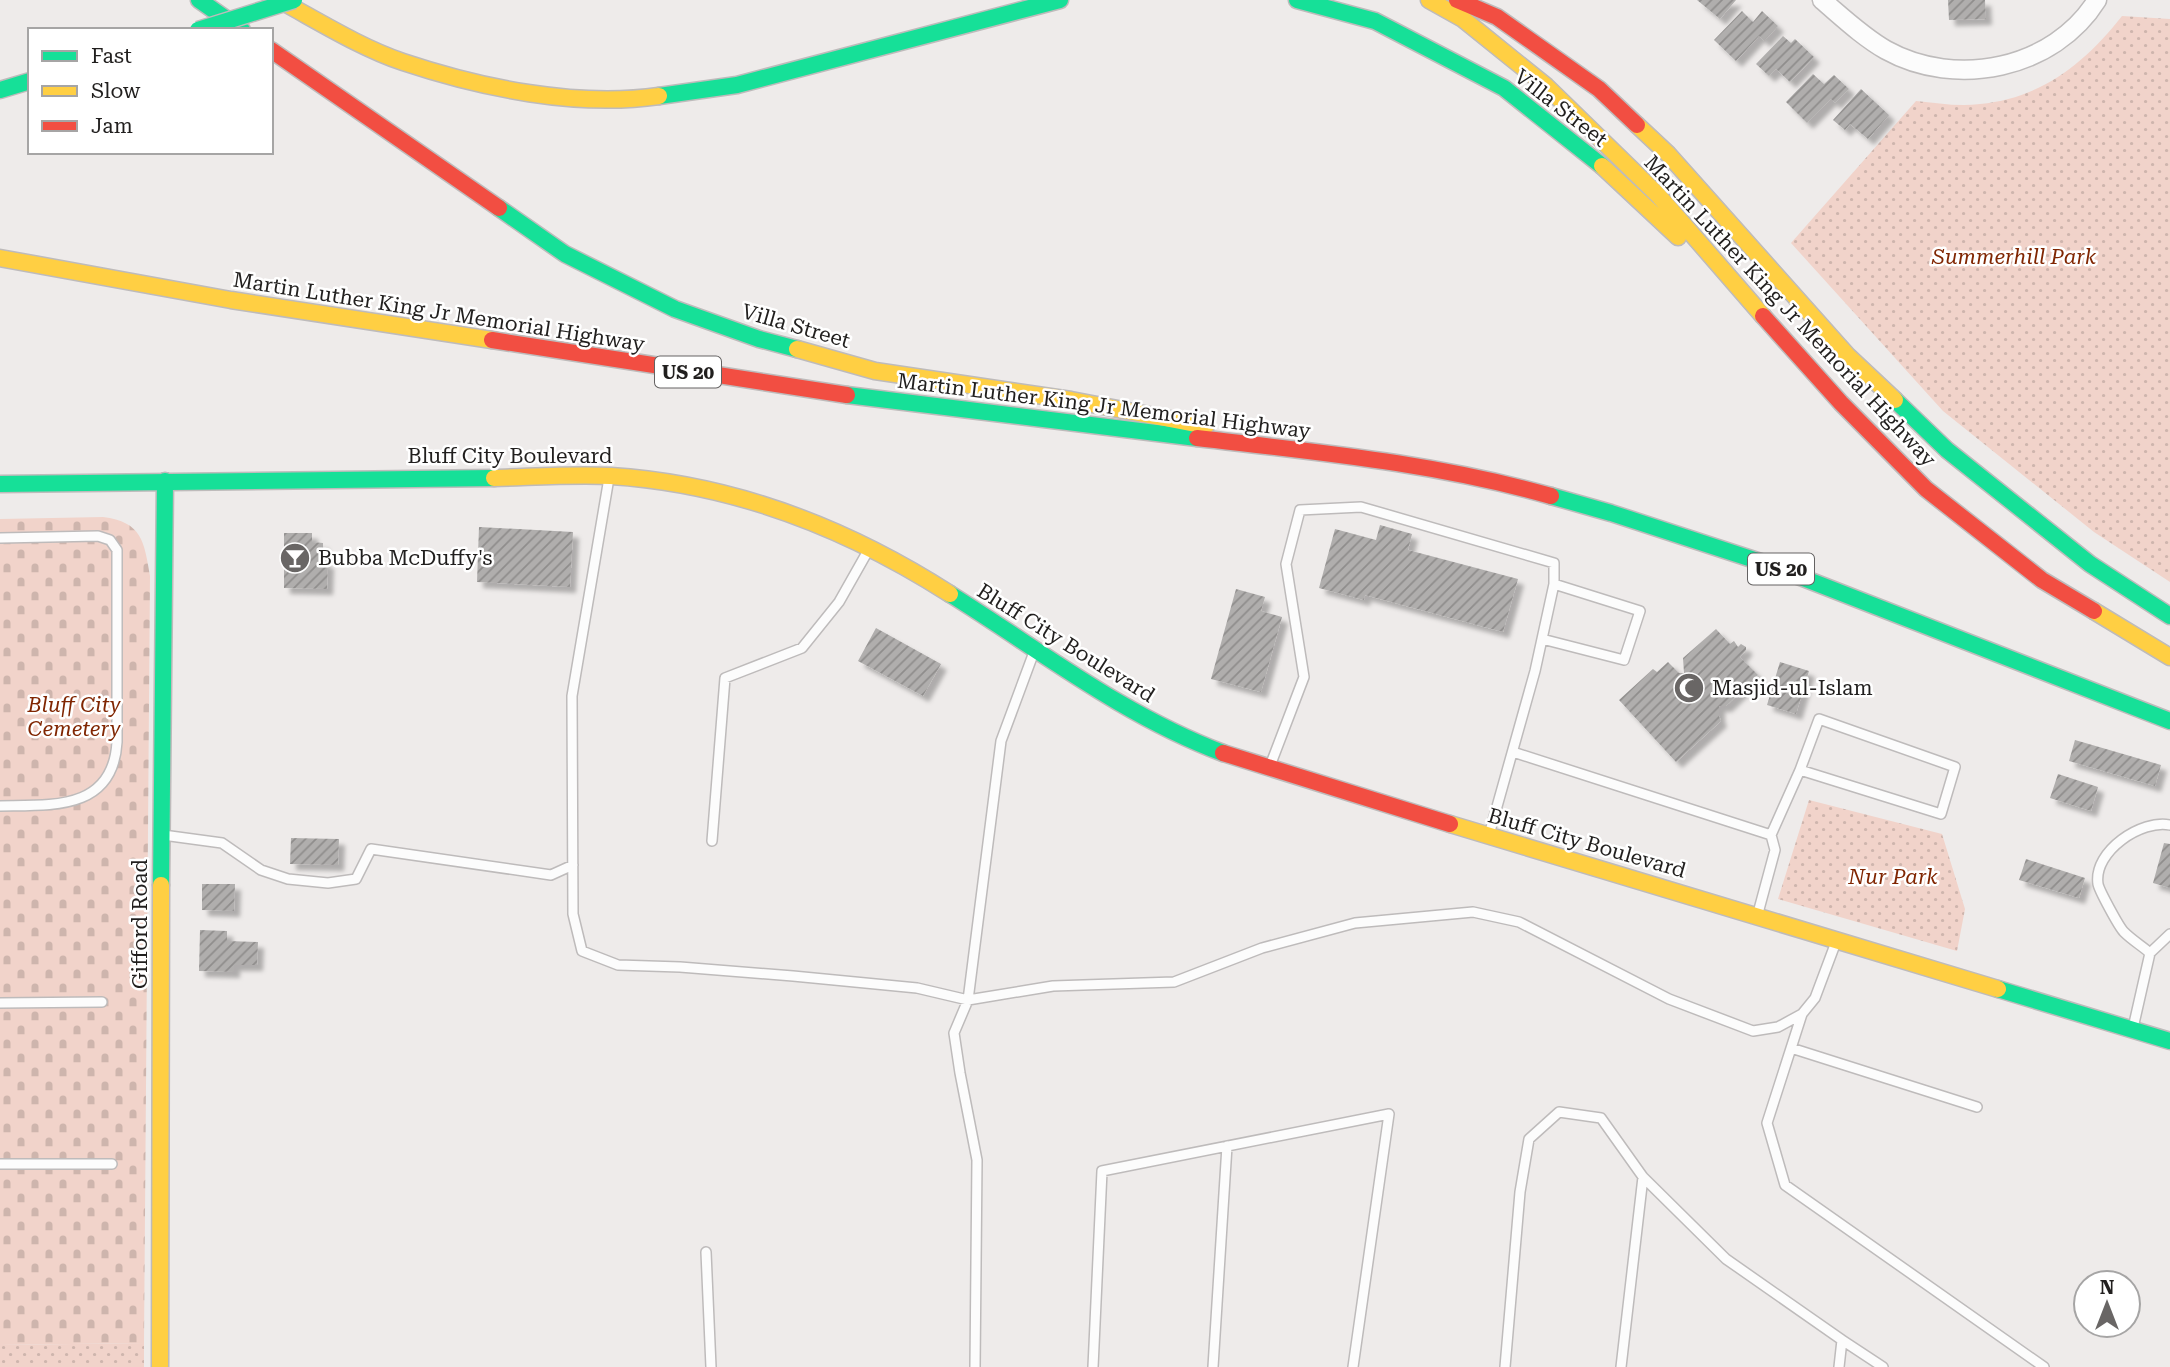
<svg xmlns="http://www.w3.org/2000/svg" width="2170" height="1367" font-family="'Roboto Serif',serif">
<defs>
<pattern id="cemetery-stones" width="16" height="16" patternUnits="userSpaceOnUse" patternTransform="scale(1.75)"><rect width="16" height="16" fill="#f1d3ca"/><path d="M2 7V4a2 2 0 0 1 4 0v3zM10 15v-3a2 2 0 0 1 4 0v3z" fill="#ceb5ad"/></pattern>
<pattern id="park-dots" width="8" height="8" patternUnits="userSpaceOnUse" patternTransform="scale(1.75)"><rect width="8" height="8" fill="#f1d3ca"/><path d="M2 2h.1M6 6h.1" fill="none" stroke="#ceb5ad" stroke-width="1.8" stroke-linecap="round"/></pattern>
<pattern id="building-hatch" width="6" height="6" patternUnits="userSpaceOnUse" patternTransform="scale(1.75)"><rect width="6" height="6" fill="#b0aead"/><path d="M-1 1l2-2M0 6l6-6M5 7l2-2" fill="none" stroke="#8f8d8c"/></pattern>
<filter id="shadow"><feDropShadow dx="6" dy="6" stdDeviation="2" flood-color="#0004"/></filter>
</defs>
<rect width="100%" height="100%" fill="#eeebea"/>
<path fill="url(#cemetery-stones)" d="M103 517C142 522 144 541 150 576L144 1343 0 1345V519Z"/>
<path fill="url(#park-dots)" d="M2122 16 2170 19V582L2094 532 1943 411 1791 243 1916 101C1937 103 1959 107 1980 104 2042 98 2085 63 2122 16Z
M1809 800 1942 834 1965 909 1957 951 1778 899Z
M144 1343V1367H0V1345Z"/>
<path fill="url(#building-hatch)" filter="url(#shadow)" d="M1697 0H1736L1720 19Z
M1948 0H1985L1986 19 1949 20Z
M1742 11 1753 22 1762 11 1778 26 1764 41 1759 36 1736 61 1714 40Z
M1783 36 1791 43 1795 39 1814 57 1790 82 1776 69 1769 76 1756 64Z
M1813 74 1824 84 1834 75 1849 89 1835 103 1831 99 1807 123 1786 102Z
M1861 89 1889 115 1868 139 1850 124 1845 130 1833 120Z
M1380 525 1412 534 1408 550 1518 579 1503 632 1365 595 1364 600 1319 588 1335 529 1376 540Z
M479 527 573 532 570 587 477 582Z
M284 533H312V542L323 543V562H328L327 589 284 588Z
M1236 589 1265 597 1261 611 1282 617 1261 692 1211 679Z
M876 628 941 664 923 696 858 661Z
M1716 629 1730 644 1734 641 1738 647 1741 644 1746 647V650L1740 657 1758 675 1726 706H1719V716L1721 721 1676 762 1619 700 1653 669 1657 672 1668 662 1679 673H1684L1683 658Z
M1780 662 1809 671 1796 714 1767 705Z
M2075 740 2161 765 2155 786 2069 761Z
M2058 774 2098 787 2091 811 2050 798Z
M291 838 339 839 338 865 290 864Z
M2164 843 2170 844V888L2153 883Z
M2026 859 2085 878 2079 898 2019 880Z
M202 884H235L234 911 202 910Z
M200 930 227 931V941L258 942 257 965H234V972L199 971Z"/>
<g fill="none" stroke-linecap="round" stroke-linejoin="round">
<g stroke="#bebbbb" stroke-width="12">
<path id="lane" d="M609 478 572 696 573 914 582 951 618 965 680 967 793 976 917 988 968 1000 1053 986 1174 982 1262 948 1355 923 1473 912 1519 922 1669 999 1753 1031 1778 1027 1802 1014 1815 998 1836 942
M0 538 98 536 110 540 117 550V742C113 811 51 805 0 806
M1513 752 1771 835 1775 850 1758 913
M1270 766 1304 677 1286 564 1300 510 1361 507 1554 563V584
M163 835 222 843 261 870 288 879 328 883 356 879 371 849 551 875 573 865
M1489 835 1535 671 1554 584 1640 611 1624 660 1542 639
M1771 835 1800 770 1941 814 1955 767 1819 719 1800 770
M712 841 725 678 802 648 839 602 869 549
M2150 953C2142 946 2132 940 2124 932 2119 927 2099 890 2098 884 2093 851 2142 819 2170 825
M0 1003 102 1002
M1802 1014 1767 1123 1785 1185 2044 1367
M2133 1028 2150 953 2170 934
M1791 1048 1977 1107
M0 1164H112
M706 1252 711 1367
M975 1367 977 1160 960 1073 954 1033 968 1000 1001 741 1034 652
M1093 1367 1102 1171 1389 1114 1353 1367
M1213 1367 1227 1146
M1505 1367 1520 1192 1529 1139 1559 1112 1601 1118 1643 1177 1726 1259 1842 1340
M1621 1367 1643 1177
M1839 1367 1842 1340 1883 1367"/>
</g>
<g stroke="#bebbbb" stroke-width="21">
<path id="street" d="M1822 0C1842 17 1863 37 1886 50 1956 89 2054 69 2097 0"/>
</g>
<g stroke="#bebbbb" stroke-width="19">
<path id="fast" d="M199 0 242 30
M1297 0 1375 21 1504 88 1602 166
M0 90 30 81
M659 96 737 85 1060 0
M499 208 565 254 675 309 759 339 797 349
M847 395 1197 438
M1895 400 1947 450 2090 564 2170 616
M0 484 494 478
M1551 496 1611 513 1767 564 2170 721
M950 594C1040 650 1122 715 1223 753
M161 885 165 481
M1998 989 2170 1041"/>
</g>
<g stroke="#bebbbb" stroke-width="19">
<path id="slow" d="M279 0C318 21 361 48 403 62 481 88 577 108 659 96
M1429 0 1463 19 1546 86 1658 195 1763 316
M1637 125 1668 154 1848 356 1895 400
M1602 166 1678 237
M0 258 231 300 492 340
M797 349 875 371 1071 400 1206 426
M494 478C533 477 573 474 611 476 734 484 847 528 950 594
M2094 611 2170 657
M1450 824 1998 989
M160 1367 161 885"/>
</g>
<g stroke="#bebbbb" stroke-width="19">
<path id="jam" d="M1457 0 1497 17 1599 89 1637 125
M271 50 499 208
M1763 316 1841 403 1926 489 2042 580 2094 611
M492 340 847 395
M1197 438C1316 452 1436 463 1551 496
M1223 753 1450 824"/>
</g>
<use href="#lane" stroke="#fcfcfc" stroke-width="9"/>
<use href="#street" stroke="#fcfcfc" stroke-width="18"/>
<use href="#fast" stroke="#16e098" stroke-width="16"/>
<use href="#slow" stroke="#ffcf43" stroke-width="16"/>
<use href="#jam" stroke="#f24e42" stroke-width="16"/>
<g stroke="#bebbbb" stroke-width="19" stroke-linecap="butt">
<path id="fast-bridge" d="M198 30 294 0"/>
</g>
<use href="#fast-bridge" stroke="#16e098" stroke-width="16"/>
</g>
<defs>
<g id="bar-disc" transform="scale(1.575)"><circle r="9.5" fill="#696665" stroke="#fff"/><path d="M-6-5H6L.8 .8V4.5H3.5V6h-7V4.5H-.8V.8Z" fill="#fff"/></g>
<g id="mosque-disc" transform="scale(1.575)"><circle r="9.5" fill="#696665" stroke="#fff"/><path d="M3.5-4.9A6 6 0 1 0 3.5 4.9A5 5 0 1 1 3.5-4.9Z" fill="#fff"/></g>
</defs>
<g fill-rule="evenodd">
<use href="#bar-disc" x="295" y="558"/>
<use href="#mosque-disc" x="1689" y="688"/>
</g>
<g text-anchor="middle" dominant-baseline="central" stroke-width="5" stroke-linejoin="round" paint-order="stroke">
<g fill="#fff" stroke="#646262" stroke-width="2">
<rect x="655" y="356.5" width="66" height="31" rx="5"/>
<rect x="1748" y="553.5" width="66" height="31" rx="5"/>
</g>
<g font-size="19" font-weight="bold" fill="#211f1e">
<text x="688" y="372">US 20</text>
<text x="1781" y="569">US 20</text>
</g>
<g font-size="21" fill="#211f1e" stroke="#fff">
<text transform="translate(1561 108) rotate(38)">Villa Street</text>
<text transform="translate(1790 311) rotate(47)">Martin Luther King Jr Memorial Highway</text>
<text transform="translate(439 312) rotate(9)">Martin Luther King Jr Memorial Highway</text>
<text transform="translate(796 326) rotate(16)">Villa Street</text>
<text transform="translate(1104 406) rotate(7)">Martin Luther King Jr Memorial Highway</text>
<text x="510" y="456">Bluff City Boulevard</text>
<text transform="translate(1066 643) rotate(32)">Bluff City Boulevard</text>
<text transform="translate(1587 843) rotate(16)">Bluff City Boulevard</text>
<text transform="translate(140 924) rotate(-90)">Gifford Road</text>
</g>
<g font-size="21" font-style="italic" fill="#802602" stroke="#fff">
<text x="2014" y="257">Summerhill Park</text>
<text x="74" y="705">Bluff City<tspan x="74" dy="24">Cemetery</tspan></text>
<text x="1893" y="877">Nur Park</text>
</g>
<g font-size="21" fill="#211f1e" stroke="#fff" text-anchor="start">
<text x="318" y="558">Bubba McDuffy's</text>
<text x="1712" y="688">Masjid-ul-Islam</text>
</g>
</g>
<rect x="28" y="28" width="245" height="126" fill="#ffffff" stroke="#a6a5a5" stroke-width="2"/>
<rect x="42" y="51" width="35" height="10" fill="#16e098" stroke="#a6a5a5" stroke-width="2"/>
<text x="91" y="63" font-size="21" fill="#211f1e">Fast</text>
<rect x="42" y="86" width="35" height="10" fill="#ffcf43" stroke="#a6a5a5" stroke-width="2"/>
<text x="91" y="98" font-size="21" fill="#211f1e">Slow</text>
<rect x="42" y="121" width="35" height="10" fill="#f24e42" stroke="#a6a5a5" stroke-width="2"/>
<text x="91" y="133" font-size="21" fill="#211f1e">Jam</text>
<g transform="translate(2107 1304)"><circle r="33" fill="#ffffff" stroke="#a6a5a5" stroke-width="2"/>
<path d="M0-5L12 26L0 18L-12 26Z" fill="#696665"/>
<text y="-10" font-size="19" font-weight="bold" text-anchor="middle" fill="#211f1e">N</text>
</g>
</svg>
